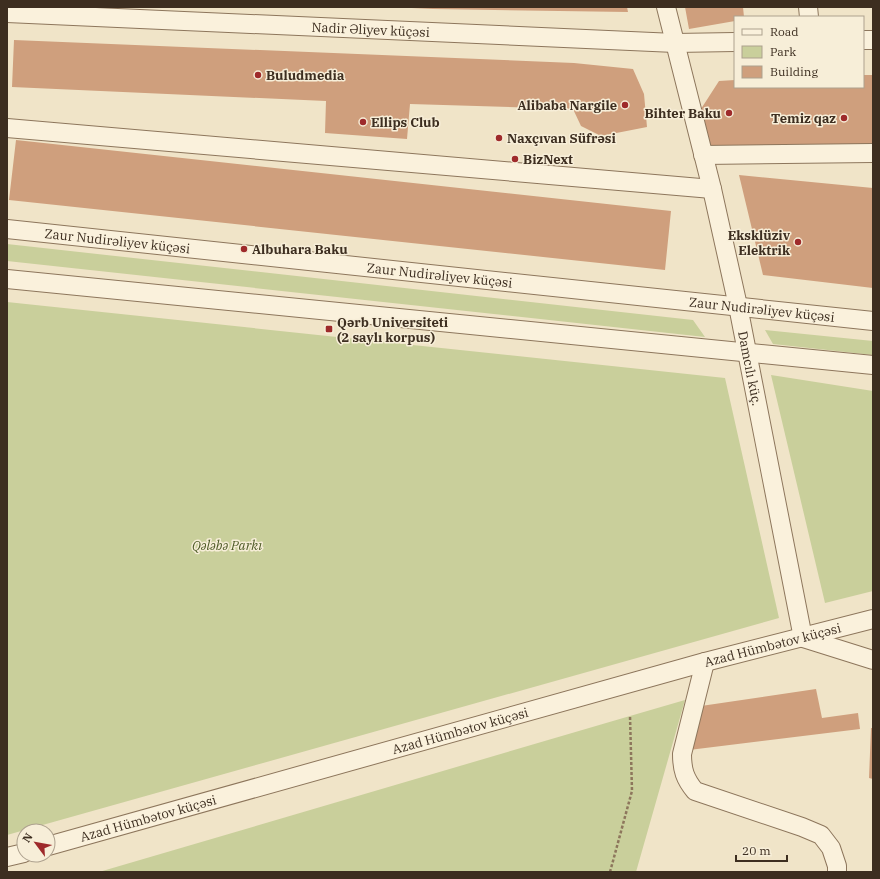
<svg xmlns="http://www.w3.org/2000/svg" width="880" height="879" font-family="'IBM Plex Serif',serif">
<rect width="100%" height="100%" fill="#f0e4c8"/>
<path fill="#c9cf9b" d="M7 244 693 320 705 337 7 261Z
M7 302 725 378 779 618 7 835Z
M765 330 873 341V355L773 344Z
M771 375 873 391V591L825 603Z
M685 700 636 872H99L630 716Z"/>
<path fill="#cf9f7d" d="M390 7H627L628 12 433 9Z
M685 7H743L744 17H735V21L689 29Z
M14 40 574 63 633 69 644 94 647 127 601 136 581 126 573 109 410 104 407 139 325 133 326 101 12 87Z
M863 75H873V150L709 153 699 112 719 81 735 80V87H863Z
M16 140 671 211 665 270 9 200Z
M739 175 873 188V288L763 275Z
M816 689 822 718 858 713 860 729 689 750 701 706Z
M871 728H873V779L869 778Z"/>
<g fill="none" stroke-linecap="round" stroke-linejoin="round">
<g stroke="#8d765c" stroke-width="20">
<g id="minor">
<path id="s1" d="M666 7 712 189 738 306 803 638 873 660"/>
<path d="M808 7 809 17"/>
<path id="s2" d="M7 13 675 43 735 42"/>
<path d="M863 40H873"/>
<path d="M7 128 712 189"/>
<path d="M703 155 873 153"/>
<path id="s3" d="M7 229 873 321"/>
<path d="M7 279 873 365"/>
<path d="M705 662 682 754C682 770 685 779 695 791L802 827 821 835 831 848 837 866V872"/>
<path id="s4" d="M48 846 705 662 873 619"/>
<path d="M7 857 24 853"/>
</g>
</g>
<path stroke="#8d765c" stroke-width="2.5" stroke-dasharray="3 2" stroke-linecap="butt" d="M610 872 632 791 630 716"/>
<use href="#minor" stroke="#faf1dc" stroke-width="18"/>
</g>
<g fill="#9e2a2b" stroke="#f7eed8" stroke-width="1.5">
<circle cx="258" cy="75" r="4"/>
<circle cx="625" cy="105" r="4"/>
<circle cx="729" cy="113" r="4"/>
<circle cx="844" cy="118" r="4"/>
<circle cx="363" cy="122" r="4"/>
<circle cx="499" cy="138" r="4"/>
<circle cx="515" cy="159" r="4"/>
<circle cx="798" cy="242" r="4"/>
<circle cx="244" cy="249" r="4"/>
<rect x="325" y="325" width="8" height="8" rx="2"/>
</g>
<g text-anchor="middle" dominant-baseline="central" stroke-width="3" stroke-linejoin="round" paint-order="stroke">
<g font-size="13" fill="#3d2e20" stroke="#f7eed8">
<text stroke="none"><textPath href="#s2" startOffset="364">Nadir Əliyev küçəsi</textPath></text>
<text stroke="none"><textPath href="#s3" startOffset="111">Zaur Nudirəliyev küçəsi</textPath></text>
<text stroke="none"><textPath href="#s3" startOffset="435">Zaur Nudirəliyev küçəsi</textPath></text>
<text stroke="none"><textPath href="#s3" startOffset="759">Zaur Nudirəliyev küçəsi</textPath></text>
<text stroke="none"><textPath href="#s1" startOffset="371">Damcılı küç.</textPath></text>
<text stroke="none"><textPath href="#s4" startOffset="752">Azad Hümbətov küçəsi</textPath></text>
<text stroke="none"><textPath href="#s4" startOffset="428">Azad Hümbətov küçəsi</textPath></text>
<text stroke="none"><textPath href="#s4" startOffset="104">Azad Hümbətov küçəsi</textPath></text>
</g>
<g font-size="13" font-weight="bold" fill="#3d2e20" stroke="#f7eed8" text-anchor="start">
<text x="266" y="75">Buludmedia</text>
<text x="617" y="105" text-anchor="end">Alibaba Nargile</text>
<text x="721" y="113" text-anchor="end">Bihter Baku</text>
<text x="836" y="118" text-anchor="end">Temiz qaz</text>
<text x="371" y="122">Ellips Club</text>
<text x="507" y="138">Naxçıvan Süfrəsi</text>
<text x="523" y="159">BizNext</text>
<text x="790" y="235" text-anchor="end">Eksklüziv<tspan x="790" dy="15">Elektrik</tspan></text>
<text x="252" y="249">Albuhara Baku</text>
<text x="337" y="322">Qərb Universiteti<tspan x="337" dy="15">(2 saylı korpus)</tspan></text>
</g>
<g font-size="13" font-style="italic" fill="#4d5a26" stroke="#f7eed8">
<text x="227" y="545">Qələbə Parkı</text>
</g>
</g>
<rect width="880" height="879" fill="none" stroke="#3d2e20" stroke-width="16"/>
<rect x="734" y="16" width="130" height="72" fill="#f7eed8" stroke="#ada18e"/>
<rect x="742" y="29" width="20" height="6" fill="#faf1dc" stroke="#ada18e"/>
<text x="770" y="36" font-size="12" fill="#3d2e20">Road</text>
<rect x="742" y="46" width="20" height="12" fill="#c9cf9b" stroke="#ada18e"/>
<text x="770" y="56" font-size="12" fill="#3d2e20">Park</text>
<rect x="742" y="66" width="20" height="12" fill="#cf9f7d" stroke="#ada18e"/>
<text x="770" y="76" font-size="12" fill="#3d2e20">Building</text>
<g transform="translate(36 843) rotate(302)"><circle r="19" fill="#f7eed8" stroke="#ada18e"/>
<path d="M0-3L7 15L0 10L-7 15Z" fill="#9e2a2b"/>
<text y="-6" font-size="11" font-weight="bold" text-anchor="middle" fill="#3d2e20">N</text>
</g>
<path d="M736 855v6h51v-6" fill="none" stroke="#3d2e20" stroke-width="2"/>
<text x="742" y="855" font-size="12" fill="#3d2e20" stroke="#f7eed8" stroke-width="3" paint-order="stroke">20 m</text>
</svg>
